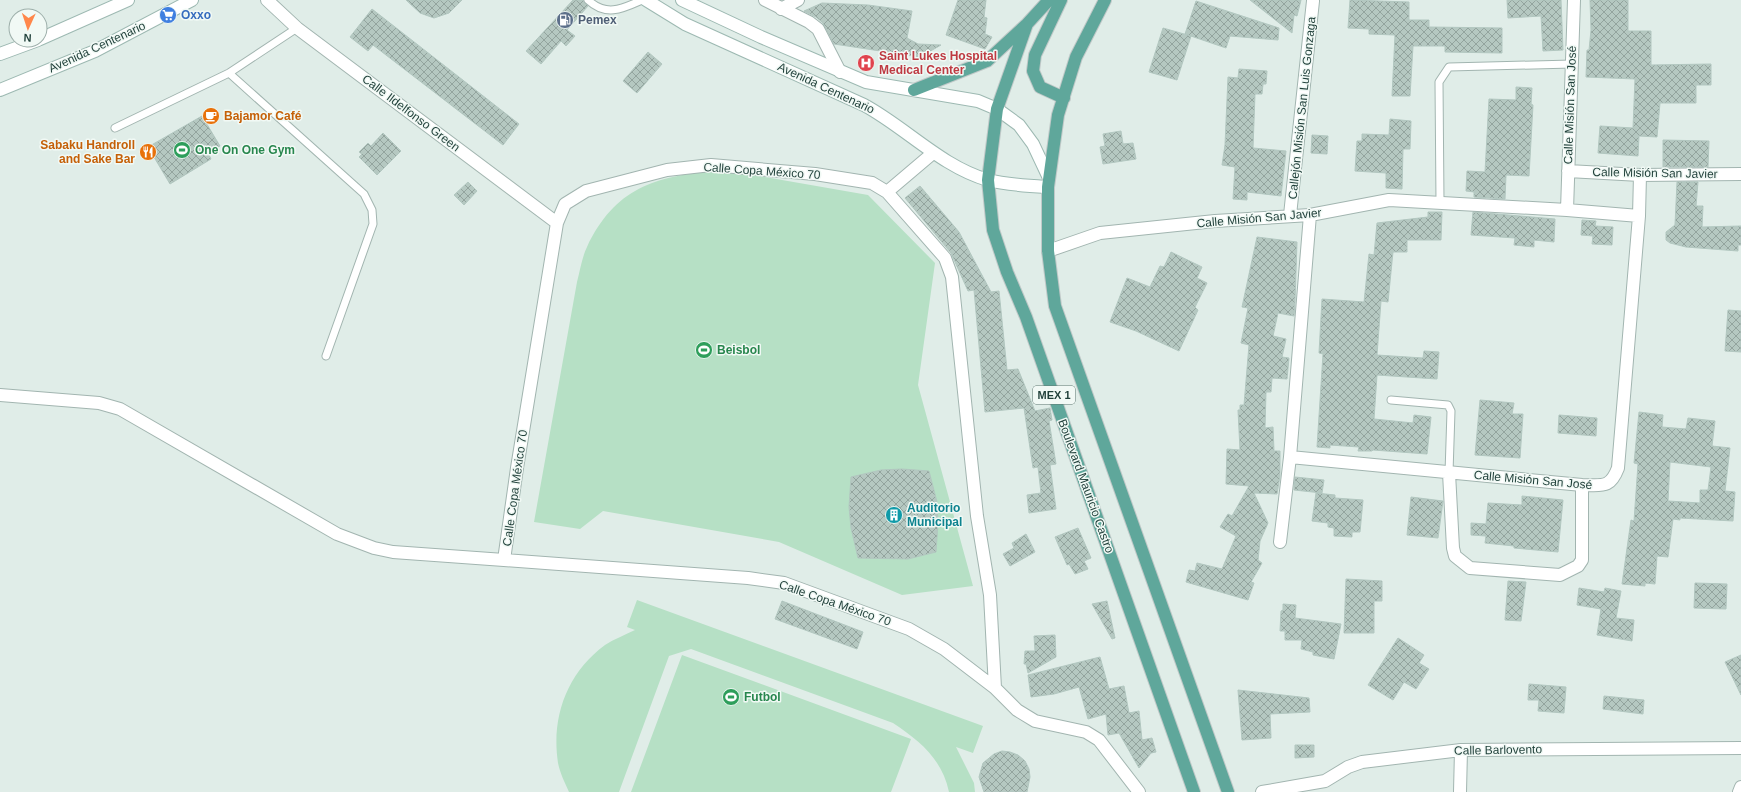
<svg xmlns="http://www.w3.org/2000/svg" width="1741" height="792" font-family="Arial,sans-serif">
<defs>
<pattern id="building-cross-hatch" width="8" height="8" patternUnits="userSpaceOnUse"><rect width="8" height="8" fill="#b5c8c1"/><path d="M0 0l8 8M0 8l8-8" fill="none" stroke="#93a49e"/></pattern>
</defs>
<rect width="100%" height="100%" fill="#e0ede8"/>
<path fill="#b6e0c5" d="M716 171 748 174 868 195 935 263 918 385 973 586 902 595 779 542 603 511 580 529 534 522 577 282C580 271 582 257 587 247 615 188 655 176 716 171Z
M637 600 983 726 973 753 956 747 974 783 975 792H949C942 759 920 741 893 723L691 649 669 656 619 792H569C565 783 560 773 558 763 551 717 567 673 605 645 614 639 625 635 635 630L627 627Z
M682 655 911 739 891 792H631Z"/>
<path fill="url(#building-cross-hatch)" stroke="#b2c7c0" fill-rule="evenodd" d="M406 0H462L449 13 434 18 420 13Z
M573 0H583L588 6 567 30 575 36 566 46 561 41 541 64 526 51Z
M958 0H986L984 17 987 18 985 34 992 37 985 49 946 35Z
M1250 0H1301L1297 16 1294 15 1292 33Z
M1350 0 1409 2V20H1429V27L1502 28V53L1445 52V46H1413L1410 96H1392L1395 35 1369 34V29L1348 28Z
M1507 0H1561L1563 50 1543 51 1541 16 1508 18Z
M1590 0H1628V31H1651V65L1711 64V85H1696V103H1660L1657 137 1639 136 1638 156 1598 153 1600 126 1633 128 1635 79 1586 77 1587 50H1589L1591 30Z
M1196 1 1279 28 1278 40 1230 36 1226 48 1185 34Z
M822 3 868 5 912 11 907 38 918 44 941 45 920 57 834 44 823 23 816 17 804 11Z
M372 9 519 124 503 145 373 45 368 51 350 37Z
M1163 28 1191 36 1177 80 1149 72Z
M648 52 662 64 637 93 623 81Z
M1239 69 1267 71 1266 84H1263L1262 94H1255L1253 148 1286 151 1281 196 1247 192V200L1233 199 1235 167 1222 165 1225 145 1228 77 1238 78Z
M1516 87 1532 88 1531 104 1533 105 1529 176 1506 175 1505 199 1474 197V192L1466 191 1467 171 1485 172 1489 99 1516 100Z
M202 116 220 146 208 153 211 159 170 184 148 147Z
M1390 119 1411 121 1410 149H1403L1402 189 1386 188V173L1355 171 1357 141H1362V134L1389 135Z
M1121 131 1123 144 1133 143 1136 159 1103 164 1100 147 1105 146 1103 134Z
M383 133 401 151 377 175 359 157 362 154 359 152 368 143 371 146Z
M1312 135 1328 136 1327 154 1311 153Z
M1663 140 1709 141 1708 167H1663Z
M468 182 477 191 464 205 454 195Z
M1677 182H1698L1696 206H1703L1702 227 1741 226V245H1738V251L1686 247 1670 243 1666 240V232L1675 225Z
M920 186 959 232 991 292 999 291 1007 370 1018 369 1035 411 1050 408 1052 420 1049 421 1056 464 1050 465 1056 509 1029 513 1027 495 1041 493 1038 467 1033 468 1024 408 985 412 974 290 968 291 951 253 905 198Z
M1428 212H1442L1441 240H1407V252H1393L1388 302 1381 301 1377 355 1423 358 1424 351 1439 352 1437 379 1377 375 1374 419 1413 423 1414 415 1431 417 1427 454 1373 450 1372 451H1358L1359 447 1330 445V448L1317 447 1323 354 1319 353 1322 299 1364 302 1369 254 1374 255 1377 223 1428 217Z
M1473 212 1555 219 1554 242 1534 240V247L1514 245 1515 238 1471 235Z
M1582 220 1596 221 1595 226 1613 227 1612 245 1592 244 1593 236 1581 235Z
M1257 237 1297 242 1295 302 1294 316 1278 313 1273 336 1286 339 1282 357 1289 358 1287 379 1272 378 1271 392H1266L1265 428 1273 427 1274 451H1280V476L1277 494 1254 493 1268 523 1260 541 1258 560 1262 563 1251 582 1254 583 1248 600 1186 582 1189 570 1195 571 1197 563 1222 569 1236 536 1220 527 1228 514 1232 516 1249 486 1226 484 1227 449 1240 450 1238 410H1240V405H1244L1249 345 1241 343 1248 308 1242 307Z
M1171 252 1202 267 1197 278 1207 283 1195 307 1198 310 1179 351 1136 331 1110 322 1127 278 1150 287 1160 266 1164 267Z
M1728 310 1741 311V352L1725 351Z
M1480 400 1514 403 1512 414H1523L1520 458 1475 455Z
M1639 412 1663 415 1662 427 1686 429 1688 418 1715 421 1712 446 1730 448 1725 491 1735 492 1733 521 1680 518V520L1673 519 1668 557 1657 556 1655 584 1645 583V586L1622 584 1631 520 1634 521 1638 464 1634 463ZM1670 462 1711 467 1708 490H1700V503L1668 501Z
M1559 415 1597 418 1596 436 1558 433Z
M902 469 929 471 937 502 938 523 936 552 908 559 858 558 851 528 849 507 851 477 881 470Z
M1295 477 1324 480 1322 493 1294 490Z
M1316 493 1335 495V498L1363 500 1360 532H1352V537L1334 536V528L1328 527V523L1312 521Z
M1522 496 1563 500 1558 552 1514 548V546L1485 543 1486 536 1471 535V523L1486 524 1488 503 1522 505Z
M1411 497 1443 501 1438 538 1407 535Z
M1078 528 1091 558 1084 561 1088 569 1075 574 1069 564 1067 565 1055 537Z
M1026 534 1035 552 1010 566 1003 554 1014 548 1012 543Z
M1346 579 1382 581V601H1374V633H1344Z
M1508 581 1526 582 1521 621 1505 620Z
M1695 583 1727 584 1726 609 1694 608Z
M1579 588 1604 592 1605 588 1621 591 1616 618 1634 620 1632 641 1597 635 1601 609 1577 605Z
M782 601 863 632 857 649 775 619Z
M1107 601 1115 638 1112 639 1092 604Z
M1283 604 1296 605 1295 618 1341 624 1334 659 1313 655V652L1301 649 1302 640H1285V631H1280L1281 611 1283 610Z
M1055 635 1056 657 1028 673 1026 664H1024L1025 651H1035L1034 636Z
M1398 638 1424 655 1419 663 1429 669 1416 689 1404 682 1393 700 1368 685Z
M1741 655V695L1725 662Z
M1100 657 1109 689 1124 686 1129 713 1139 711 1142 740 1152 738 1156 752 1151 753 1139 768 1119 733 1108 735 1106 714 1088 719 1079 687 1054 694 1031 697 1028 675Z
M1529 684 1566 687 1564 713 1538 711 1539 700H1528Z
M1238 690 1309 698 1310 712 1270 714 1271 738 1242 740Z
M1604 696 1644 700 1643 714 1603 709Z
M1295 745H1314V757L1295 758Z
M1002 751 1010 752 1018 755 1025 761 1029 769 1030 777 1027 792H984L979 777 983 763 994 754Z"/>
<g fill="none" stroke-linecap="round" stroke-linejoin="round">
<g stroke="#a2b5b0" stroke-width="9">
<path id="lane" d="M588 0C606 17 622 9 642 0
M229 73 364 194 372 210 373 224 326 356
M115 128 229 73 297 28
M1440 202 1439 82 1449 67 1572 64
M1391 400 1448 405 1451 411 1449 473"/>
</g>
<g stroke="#a2b5b0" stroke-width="14">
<path id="street" d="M267 0 297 28 557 223
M765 0 809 22 818 29 840 72
M781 9 798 0
M933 153 887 192 872 183 815 174 711 165 667 170 586 191 565 204 557 223 517 468 504 560 748 578 784 583 909 629 944 649 995 688 1017 710 1035 721 1086 732 1099 740 1139 792
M1568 171 1640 175 1741 174
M887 192 945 258 952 277 977 516 990 595 995 688
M1567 210 1574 0
M1290 215 1313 1
M1310 215 1290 457 1582 485C1602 485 1610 489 1618 468L1639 216 1640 175
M1048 251 1100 233 1215 221 1310 215 1389 200 1567 210 1639 216
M0 395 99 403 120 409 337 534 374 548 393 552 504 560
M1449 473 1453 548 1455 556 1470 568 1560 575 1578 566 1582 560V485
M1280 542 1290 457
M1262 792 1325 781 1348 767 1362 762 1461 750 1741 748
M1460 792 1461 750
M1739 792 1741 787"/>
</g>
<g stroke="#9db9b2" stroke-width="14">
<path id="secondary" d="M646 0 685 24 864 105C905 127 942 167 988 180 1007 185 1029 186 1048 187
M682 0 761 37 866 82 978 101 997 109 1019 125 1033 144 1049 178
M40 39 128 0
M0 54 38 40
M0 90 95 51 192 0"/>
</g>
<g stroke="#c0c9c8" stroke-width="14">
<path id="primary" d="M1049 0 1027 24 997 109 988 180 993 230 1007 272 1026 317 1194 792
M1061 0 1035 55 1033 71 1040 87 1064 98
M1105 0 1076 57 1058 115 1048 187V251L1055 306 1228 792
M914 90 987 61 1026 25"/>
</g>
<use href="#lane" stroke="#fff" stroke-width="7"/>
<use href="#street" stroke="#fff" stroke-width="12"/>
<use href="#secondary" stroke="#fff" stroke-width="12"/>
<use href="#primary" stroke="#5fa79b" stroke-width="12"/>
</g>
<defs>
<g id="supermarket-disc" transform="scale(0.9)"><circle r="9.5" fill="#3f7fe0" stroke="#f1f9f5"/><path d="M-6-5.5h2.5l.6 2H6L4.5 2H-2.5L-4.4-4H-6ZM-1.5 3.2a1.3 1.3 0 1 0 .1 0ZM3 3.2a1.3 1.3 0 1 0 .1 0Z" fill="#fff"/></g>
<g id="fuel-disc" transform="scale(0.9)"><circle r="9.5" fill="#5c6f8a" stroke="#f1f9f5"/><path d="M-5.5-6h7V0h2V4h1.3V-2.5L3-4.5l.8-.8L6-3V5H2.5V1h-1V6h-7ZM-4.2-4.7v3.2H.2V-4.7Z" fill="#fff"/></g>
<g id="hospital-disc" transform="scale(0.9)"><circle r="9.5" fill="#e0444e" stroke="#f1f9f5"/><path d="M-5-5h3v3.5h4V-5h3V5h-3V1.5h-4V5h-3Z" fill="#fff"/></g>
<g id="cafe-disc" transform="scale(0.9)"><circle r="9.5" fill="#e8710a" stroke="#f1f9f5"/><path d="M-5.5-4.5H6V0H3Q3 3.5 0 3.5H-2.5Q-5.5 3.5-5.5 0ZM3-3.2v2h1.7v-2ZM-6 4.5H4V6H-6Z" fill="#fff"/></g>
<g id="stadium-disc" transform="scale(0.9)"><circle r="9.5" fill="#2e9e5b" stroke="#f1f9f5"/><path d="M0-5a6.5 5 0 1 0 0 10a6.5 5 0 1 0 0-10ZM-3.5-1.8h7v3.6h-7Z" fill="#fff"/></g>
<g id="restaurant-disc" transform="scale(0.9)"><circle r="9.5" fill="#e8710a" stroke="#f1f9f5"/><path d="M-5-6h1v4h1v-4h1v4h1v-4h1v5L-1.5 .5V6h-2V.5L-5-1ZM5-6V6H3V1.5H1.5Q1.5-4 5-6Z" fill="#fff"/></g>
<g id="building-disc" transform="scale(0.9)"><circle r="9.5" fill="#0f9aa8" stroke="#f1f9f5"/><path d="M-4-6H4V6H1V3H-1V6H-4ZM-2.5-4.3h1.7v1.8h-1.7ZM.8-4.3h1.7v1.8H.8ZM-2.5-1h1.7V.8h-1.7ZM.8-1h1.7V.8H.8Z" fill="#fff"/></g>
</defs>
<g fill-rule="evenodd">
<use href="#supermarket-disc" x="168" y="15"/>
<use href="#fuel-disc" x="565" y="20"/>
<use href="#hospital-disc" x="866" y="63"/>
<use href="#cafe-disc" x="211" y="116"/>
<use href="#stadium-disc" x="182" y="150"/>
<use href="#restaurant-disc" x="148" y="152"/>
<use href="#stadium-disc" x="704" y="350"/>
<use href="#building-disc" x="894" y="515"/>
<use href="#stadium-disc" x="731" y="697"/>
</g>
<g text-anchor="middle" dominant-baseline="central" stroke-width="3" stroke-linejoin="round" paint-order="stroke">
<rect fill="#f1f9f5" stroke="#5e7771" stroke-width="1" x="1033" y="386" width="42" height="18" rx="3"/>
<g font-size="11" font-weight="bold" fill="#1f3f39">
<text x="1054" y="395">MEX 1</text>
</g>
<g font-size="12" font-weight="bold" fill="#366cbe" stroke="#f1f9f5" text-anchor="start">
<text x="181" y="15">Oxxo</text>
</g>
<g font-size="12" font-weight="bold" fill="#4e5e75" stroke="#f1f9f5" text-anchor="start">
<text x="578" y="20">Pemex</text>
</g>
<g font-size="12" fill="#1f3f39" stroke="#f1f9f5">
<text transform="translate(97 47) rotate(-25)">Avenida Centenario</text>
<text transform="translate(826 88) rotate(25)">Avenida Centenario</text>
<text transform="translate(1570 105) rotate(-88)">Calle Misión San José</text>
<text transform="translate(1302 108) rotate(-84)">Callejón Misión San Luis Gonzaga</text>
<text transform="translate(411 113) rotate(37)">Calle Ildelfonso Green</text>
<text transform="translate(762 171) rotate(4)">Calle Copa México 70</text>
<text transform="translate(1655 173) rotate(1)">Calle Misión San Javier</text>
<text transform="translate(1259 218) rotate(-5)">Calle Misión San Javier</text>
<text transform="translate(1533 480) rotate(5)">Calle Misión San José</text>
<text transform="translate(1086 486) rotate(70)">Boulevard Mauricio Castro</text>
<text transform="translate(515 488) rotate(-82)">Calle Copa México 70</text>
<text transform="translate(835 603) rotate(19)">Calle Copa México 70</text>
<text transform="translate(1498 750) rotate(-1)">Calle Barlovento</text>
</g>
<g font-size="12" font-weight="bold" fill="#be3a42" stroke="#f1f9f5" text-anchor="start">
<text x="879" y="56">Saint Lukes Hospital<tspan x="879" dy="14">Medical Center</tspan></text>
</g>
<g font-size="12" font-weight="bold" fill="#c56008" stroke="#f1f9f5" text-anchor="start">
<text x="224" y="116">Bajamor Café</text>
<text x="135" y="145" text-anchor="end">Sabaku Handroll<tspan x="135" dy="14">and Sake Bar</tspan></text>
</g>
<g font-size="12" font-weight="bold" fill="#27864d" stroke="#f1f9f5" text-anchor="start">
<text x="195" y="150">One On One Gym</text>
<text x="717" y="350">Beisbol</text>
<text x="744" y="697">Futbol</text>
</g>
<g font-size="12" font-weight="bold" fill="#0d838f" stroke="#f1f9f5" text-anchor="start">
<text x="907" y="508">Auditorio<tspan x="907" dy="14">Municipal</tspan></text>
</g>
</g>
<g transform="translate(28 28) rotate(183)"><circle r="19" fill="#f1f9f5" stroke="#9dafaa"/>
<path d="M0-3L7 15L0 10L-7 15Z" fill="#ff874b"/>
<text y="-6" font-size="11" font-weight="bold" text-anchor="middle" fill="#1f3f39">N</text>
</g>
</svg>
